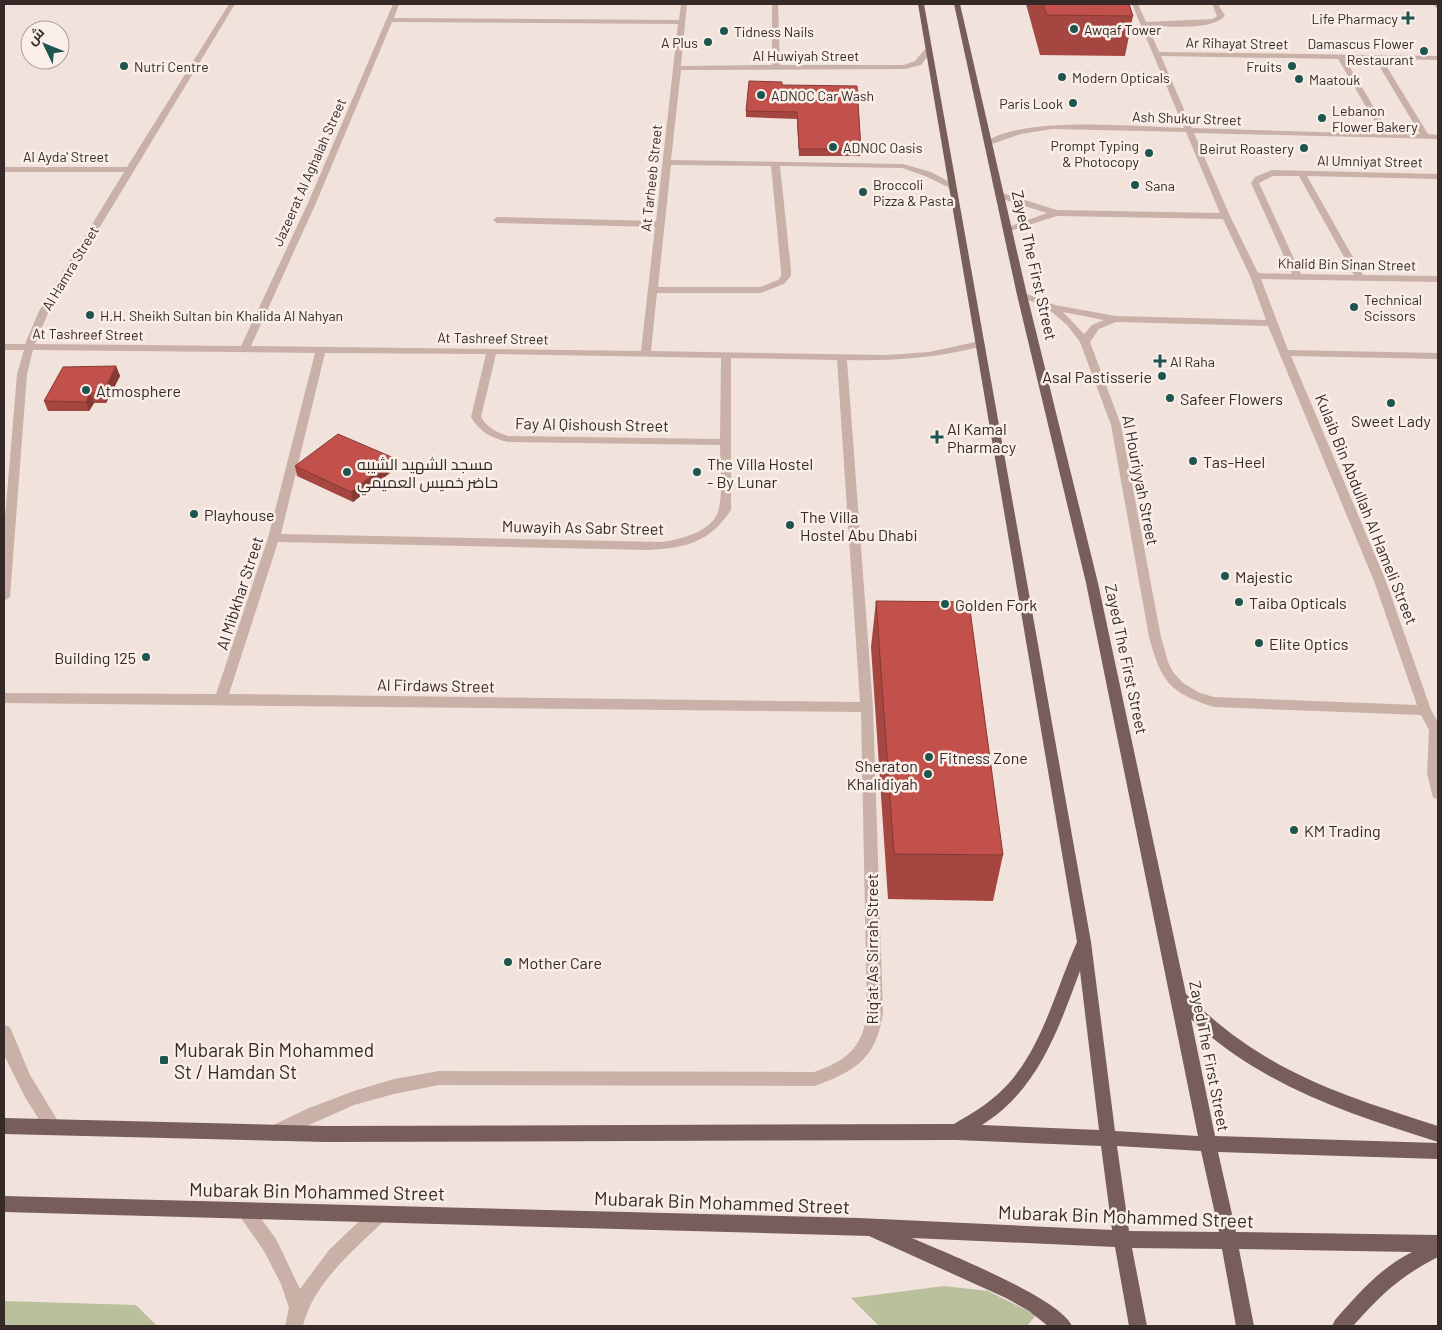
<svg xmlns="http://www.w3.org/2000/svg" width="1442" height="1330" font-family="Barlow,Cairo,sans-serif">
<rect width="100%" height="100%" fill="#f1e3dc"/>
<path fill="#babf9c" d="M944 1286 988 1291 1036 1315 1027 1326H879L851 1298Z
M4 1301 136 1305 157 1326H4Z"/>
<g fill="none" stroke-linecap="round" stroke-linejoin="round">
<path fill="#c9b1a8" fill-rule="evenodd" d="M229 4H235L49 311 35 344 241 346 308 203 393 4H399L394 18 679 20 681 4H687L681 66 772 65V4H778L780 65H904L915 61 925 49 932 51 921 65 905 69 681 70 671 160 903 164 931 172 957 186 950 188 925 176 902 168 780 166 791 270V276L784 284 761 293H657L651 351 887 355 929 352 980 341 985 344 983 346C935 358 897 361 847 360L873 707 883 1012C877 1058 855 1072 814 1086L439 1085 394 1094 354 1105 273 1141 267 1138 265 1133 267 1128 309 1108 354 1091 394 1079 439 1071 814 1072C847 1061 863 1047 867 1012L861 712 4 703V693L216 694 268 538 315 353 33 350 27 374 10 597 4 601V530L17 374 24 350H4V344H25L39 311 124 172H4V167H127ZM392 22 678 24 656 221 497 217 493 220 497 223 655 227 641 351 251 346 316 203ZM671 165 771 166 781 270V276L778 280 760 287H658ZM325 353 486 354 471 417C480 432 491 438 508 442L720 445C720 464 723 491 719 508 715 531 680 540 661 542L281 534ZM496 354 721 358 720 439 508 436C497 432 487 428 481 417ZM731 358 837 360 860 702 229 694 278 542 649 550C686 548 710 542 731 510Z
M1132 4H1138L1146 22 1213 19 1217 16 1212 4H1218L1225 16C1211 31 1168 26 1148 26L1159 52 1438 56V60L1382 59 1428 134 1438 135V139L1194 133 1230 216 1258 273 1292 274 1251 183 1255 177 1272 170 1438 174V179L1307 176 1363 275 1438 276V282L1261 279 1288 350 1438 353V359L1291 356 1386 581 1431 710 1438 722V799L1433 798 1427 773 1429 730 1421 715 1214 707C1169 693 1161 681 1149 637L1111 425 1080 342 1067 325 1047 308 1017 295 1022 292 1055 305 1116 316 1266 320 1250 276 1223 219 1057 216 1007 232 1003 229 1047 213 996 197 995 195 999 192 1057 210 1220 213 1186 132 1052 129 1021 134 989 145 985 143C1019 115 1139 127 1184 128ZM1161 56 1338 59 1382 134 1192 128ZM1345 59H1375L1420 134H1390ZM1273 176H1299L1354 275 1301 274 1259 183ZM1063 312 1104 320 1092 325 1084 334ZM1116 322 1268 326 1374 581 1417 705 1214 697 1200 693 1183 683 1173 672 1168 662 1161 637 1121 425 1090 342 1099 329Z
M1433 4H1438V9L1436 8Z
M4 1025 10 1027 30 1075 58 1121 60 1126 58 1131 52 1134 46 1131 25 1097 5 1057Z
M245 1203 251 1205 276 1239 300 1289 329 1250 373 1208 379 1206 385 1208 388 1214 385 1220C354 1250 313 1283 303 1326H285L289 1308 281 1284 264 1251 236 1211 239 1205Z"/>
<path fill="#775e5a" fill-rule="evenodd" d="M918 4H924L1091 942 1115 1131 1198 1136 1086 583 1017 295 954 4H960L1027 295 1098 583 1186 994C1263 1071 1338 1094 1438 1126V1142C1349 1114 1260 1085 1191 1019L1215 1136 1438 1143V1159L1218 1152 1236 1232 1438 1235V1257C1399 1277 1382 1294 1353 1326H1332L1335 1320C1358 1294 1380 1268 1412 1252L1239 1249 1254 1326H1236L1222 1249 1132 1248 1147 1326H1129L1115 1247 912 1238C944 1252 1060 1298 1072 1326H1048L1029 1311 1006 1298 869 1236 4 1212V1196L859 1218 1112 1230 1101 1146 956 1140 326 1142 4 1134V1118L326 1126 954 1124C969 1115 985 1106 998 1094 1041 1055 1054 993 1077 942ZM1080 971 1099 1130 982 1125C1038 1090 1058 1030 1080 971ZM1117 1146 1201 1151 1219 1232 1129 1231Z"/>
</g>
<path fill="#a64640" d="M1026 4H1129L1133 16 1125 56 1040 55Z
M782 85 861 149 860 156H799L797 119 746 117V111Z
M116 366 120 376 106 403H94L89 411H48L44 401Z
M394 458 396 468 353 502 297 476 295 466Z
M876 601 1003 855 993 901 888 899 871 647Z"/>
<path fill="#873934" d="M116 366 120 376 106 403 103 393Z
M90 393 94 403 89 411 86 402Z
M394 458 396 468 353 502 351 492Z"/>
<path fill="#c1514a" stroke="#873934" d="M1043 4H1129L1133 16 1047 15Z
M749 81 782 82V85L857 86 861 149H799L797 112 746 111Z
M116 366 103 393H90L86 402 44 401 63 367Z
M338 434 394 458 351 492 295 466Z
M876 601 969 602 1003 855 894 854Z"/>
<g fill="#1f554f" stroke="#f9eee8" stroke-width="2">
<path d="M1405.5 10.5h5v5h5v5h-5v5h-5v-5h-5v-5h5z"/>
<circle cx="1074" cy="29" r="5"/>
<circle cx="724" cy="31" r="5"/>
<circle cx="708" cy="42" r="5"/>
<circle cx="1424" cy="51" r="5"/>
<circle cx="124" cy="66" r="5"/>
<circle cx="1292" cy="66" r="5"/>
<circle cx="1062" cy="77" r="5"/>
<circle cx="1299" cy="79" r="5"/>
<circle cx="761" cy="95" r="5"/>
<circle cx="1073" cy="103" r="5"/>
<circle cx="1322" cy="118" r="5"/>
<circle cx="833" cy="147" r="5"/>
<circle cx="1304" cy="148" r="5"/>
<circle cx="1149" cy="153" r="5"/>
<circle cx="1135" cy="185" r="5"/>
<circle cx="863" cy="192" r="5"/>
<circle cx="1354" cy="307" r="5"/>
<circle cx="90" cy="315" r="5"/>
<path d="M1157.5 353.5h5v5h5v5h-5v5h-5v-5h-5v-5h5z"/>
<circle cx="1162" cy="376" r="5"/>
<circle cx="86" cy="390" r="5"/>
<circle cx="1170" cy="398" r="5"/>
<circle cx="1391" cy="403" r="5"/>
<path d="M934.5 429.5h5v5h5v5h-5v5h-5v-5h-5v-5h5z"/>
<circle cx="1193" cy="461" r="5"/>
<circle cx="347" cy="472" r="5"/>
<circle cx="697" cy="472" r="5"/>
<circle cx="194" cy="514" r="5"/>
<circle cx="790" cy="525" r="5"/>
<circle cx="1225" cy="576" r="5"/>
<circle cx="1239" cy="602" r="5"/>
<circle cx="945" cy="604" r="5"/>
<circle cx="1259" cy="643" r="5"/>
<circle cx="146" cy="657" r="5"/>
<circle cx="929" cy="757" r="5"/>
<circle cx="928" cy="774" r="5"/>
<circle cx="1294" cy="830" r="5"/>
<circle cx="508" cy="962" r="5"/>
<rect x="159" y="1055" width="10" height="10" rx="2.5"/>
</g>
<g text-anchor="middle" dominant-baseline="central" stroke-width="5" stroke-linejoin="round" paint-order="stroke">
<g font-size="14" fill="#362a28" stroke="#f9eee8" text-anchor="start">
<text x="1398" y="18" text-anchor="end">Life Pharmacy</text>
<text x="1084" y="29">Awqaf Tower</text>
<text x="734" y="31">Tidness Nails</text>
<text x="698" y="42" text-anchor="end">A Plus</text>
<text x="1414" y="43" text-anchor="end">Damascus Flower<tspan x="1414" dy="16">Restaurant</tspan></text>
<text x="134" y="66">Nutri Centre</text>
<text x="1282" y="66" text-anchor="end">Fruits</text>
<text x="1072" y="77">Modern Opticals</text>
<text x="1309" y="79">Maatouk</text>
<text x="771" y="95">ADNOC Car Wash</text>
<text x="1063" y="103" text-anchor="end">Paris Look</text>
<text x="1332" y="110">Lebanon<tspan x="1332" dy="16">Flower Bakery</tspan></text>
<text x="1139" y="145" text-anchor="end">Prompt Typing<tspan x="1139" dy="16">&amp; Photocopy</tspan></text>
<text x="843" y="147">ADNOC Oasis</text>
<text x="1294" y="148" text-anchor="end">Beirut Roastery</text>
<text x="873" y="184">Broccoli<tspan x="873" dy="16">Pizza &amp; Pasta</tspan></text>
<text x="1145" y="185">Sana</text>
<text x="1364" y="299">Technical<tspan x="1364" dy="16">Scissors</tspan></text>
<text x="100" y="315">H.H. Sheikh Sultan bin Khalida Al Nahyan</text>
<text x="1170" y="361">Al Raha</text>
</g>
<g font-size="14" fill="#362a28" stroke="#f9eee8">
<text transform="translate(1237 43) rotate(1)">Ar Rihayat Street</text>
<text x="806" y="55">Al Huwiyah Street</text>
<text transform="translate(1187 118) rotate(2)">Ash Shukur Street</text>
<text x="66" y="156">Al Ayda' Street</text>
<text transform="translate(1370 161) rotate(1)">Al Umniyat Street</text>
<text transform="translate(309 172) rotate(-66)">Jazeerat Al Aghalah Street</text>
<text transform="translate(651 178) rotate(-84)">At Tarheeb Street</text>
<text transform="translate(1347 264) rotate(1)">Khalid Bin Sinan Street</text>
<text transform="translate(70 268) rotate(-59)">Al Hamra Street</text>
<text transform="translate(88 334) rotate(1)">At Tashreef Street</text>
<text transform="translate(493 338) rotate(1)">At Tashreef Street</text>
</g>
<g font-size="16" fill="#362a28" stroke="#f9eee8">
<text transform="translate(1035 265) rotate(77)">Zayed The First Street</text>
<text transform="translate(592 424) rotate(1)">Fay Al Qishoush Street</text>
<text transform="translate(1141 480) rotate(79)">Al Houriyyah Street</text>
<text transform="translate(1367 509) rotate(68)">Kulaib Bin Abdullah Al Hameli Street</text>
<text transform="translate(583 527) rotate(1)">Muwayih As Sabr Street</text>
<text transform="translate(239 593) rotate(-72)">Al Mibkhar Street</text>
<text transform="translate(1127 659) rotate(78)">Zayed The First Street</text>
<text transform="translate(436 685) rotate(1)">Al Firdaws Street</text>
<text transform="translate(871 949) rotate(-90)">Riq'at As Sirrah Street</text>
<text transform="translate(1210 1056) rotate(79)">Zayed The First Street</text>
</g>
<g font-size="16" fill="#362a28" stroke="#f9eee8" text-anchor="start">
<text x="1152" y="376" text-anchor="end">Asal Pastisserie</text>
<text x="96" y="390">Atmosphere</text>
<text x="1180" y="398">Safeer Flowers</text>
<text x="1391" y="420" text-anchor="middle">Sweet Lady</text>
<text x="947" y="428">Al Kamal<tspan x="947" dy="18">Pharmacy</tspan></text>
<text x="1203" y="461">Tas-Heel</text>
<text x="357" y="463">مسجد الشهيد الشيبه<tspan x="357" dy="18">حاضر خميس العميمي</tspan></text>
<text x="707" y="463">The Villa Hostel<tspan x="707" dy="18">- By Lunar</tspan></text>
<text x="204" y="514">Playhouse</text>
<text x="800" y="516">The Villa<tspan x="800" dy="18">Hostel Abu Dhabi</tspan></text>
<text x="1235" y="576">Majestic</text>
<text x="1249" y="602">Taiba Opticals</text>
<text x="955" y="604">Golden Fork</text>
<text x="1269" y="643">Elite Optics</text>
<text x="136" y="657" text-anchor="end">Building 125</text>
<text x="939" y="757">Fitness Zone</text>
<text x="918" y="765" text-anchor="end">Sheraton<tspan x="918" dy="18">Khalidiyah</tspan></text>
<text x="1304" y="830">KM Trading</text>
<text x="518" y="962">Mother Care</text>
</g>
<g font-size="19" fill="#362a28" stroke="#f9eee8" text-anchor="start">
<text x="174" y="1049">Mubarak Bin Mohammed<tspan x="174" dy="22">St / Hamdan St</tspan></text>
</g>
<g font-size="19" fill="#362a28" stroke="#f9eee8">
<text transform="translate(317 1191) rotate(1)">Mubarak Bin Mohammed Street</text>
<text transform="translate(722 1202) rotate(2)">Mubarak Bin Mohammed Street</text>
<text transform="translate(1126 1216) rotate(2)">Mubarak Bin Mohammed Street</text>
</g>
</g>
<rect width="1442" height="1330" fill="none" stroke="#362a28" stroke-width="10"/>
<g transform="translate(45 45) rotate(313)"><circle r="24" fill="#f9eee8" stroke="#aba09b"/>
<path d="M0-4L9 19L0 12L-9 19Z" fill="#1f554f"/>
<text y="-8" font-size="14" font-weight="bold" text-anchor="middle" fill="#362a28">ش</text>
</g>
</svg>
